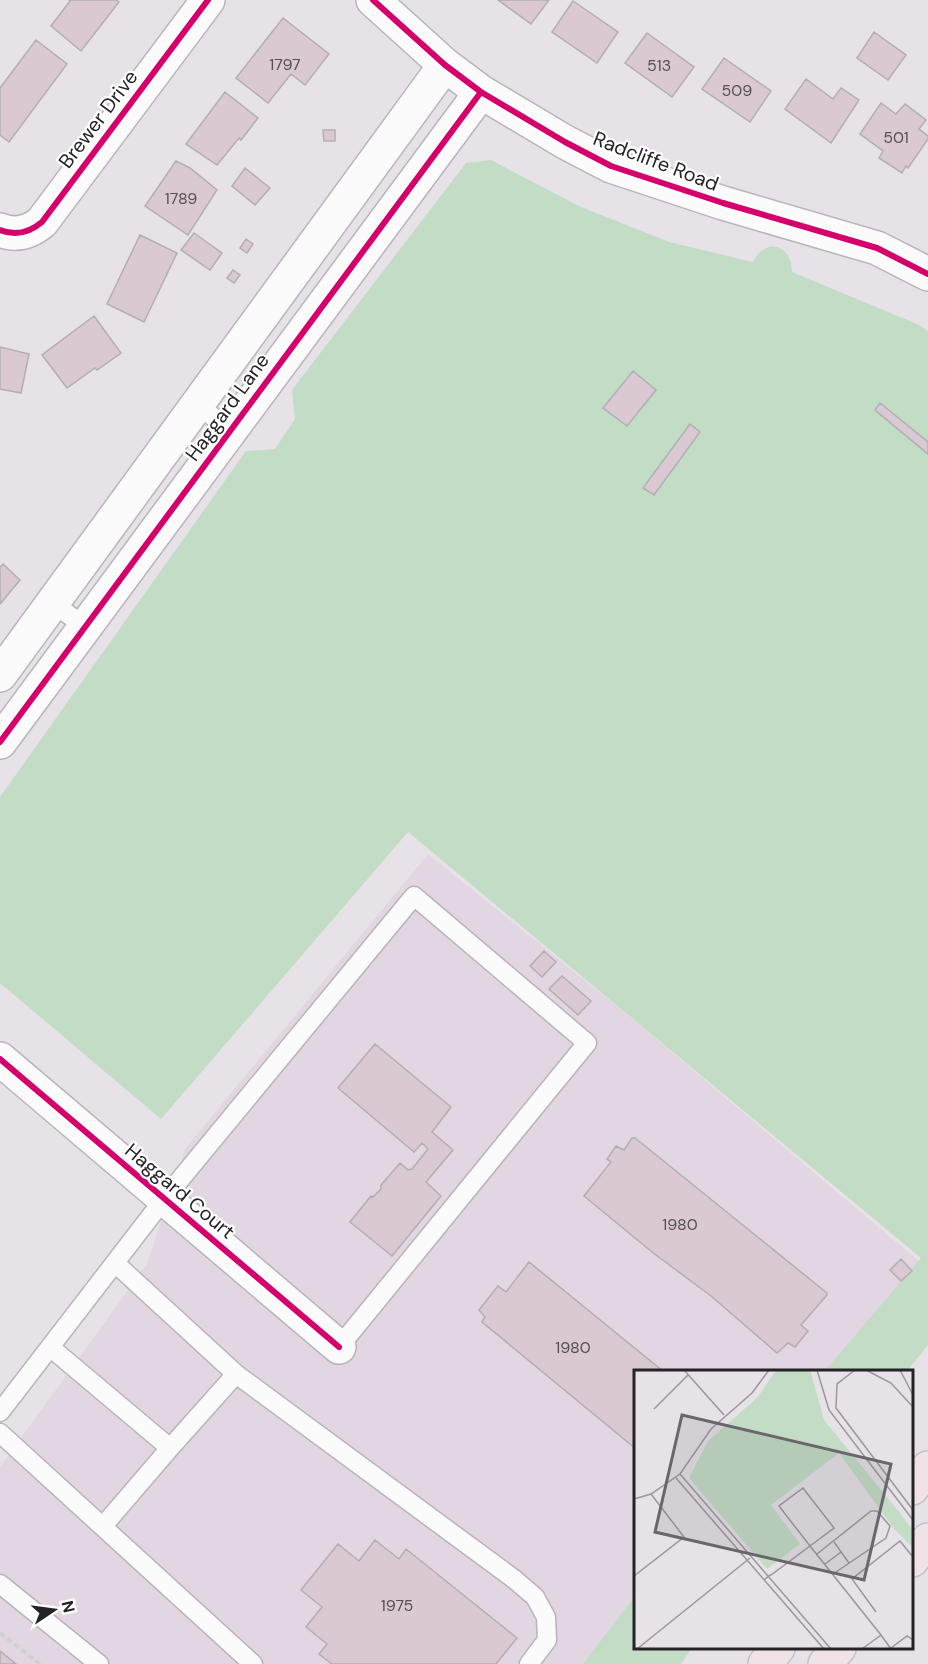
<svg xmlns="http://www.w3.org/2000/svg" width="928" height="1664" font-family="'DM Sans',sans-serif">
<rect width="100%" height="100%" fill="#e7e2e8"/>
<path fill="#e1d6e2" d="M428 854 634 1020 922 1264 829 1371 636 1372 635 1596 583 1664H0V1467L147 1264 185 1149Z"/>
<path fill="#c2dcc5" d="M491 160 581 207 669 242 753 262C766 236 792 245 792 272L917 324 928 331V1345L907 1371H825L921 1258 408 832 161 1119 0 983V797L246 451 275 449 295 419 292 390 466 163Z
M635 1596 636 1648H692L681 1664H583Z"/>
<path fill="#dac9d3" stroke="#b2aeb2" stroke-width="1.5" d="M69 0H116L119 2 81 51 51 26 70 1Z
M498 0H549L531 24Z
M573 1 618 32 597 63 552 32Z
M283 18 329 54 305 85 291 74 268 103 236 78Z
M874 32 906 55 888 80 857 58Z
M647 33 694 67 672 97 625 63Z
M36 40 67 64 9 142 0 135V88Z
M724 58 771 91 750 122 702 89Z
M806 79 833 99 841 88 859 100 831 143 785 109Z
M225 92 258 118 241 140 239 138 217 165 186 144Z
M881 103 896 114 905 104 926 120 919 129 928 136V139L908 168 906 166 902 173 879 158 883 151 860 134Z
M323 130H335V141H324Z
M176 161 190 168 217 190 188 235 145 206Z
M245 168 270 188 255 205 232 186Z
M194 233 222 253 210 270 181 250Z
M140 235 177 253 144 322 107 304Z
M246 239 253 244 247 253 240 248Z
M233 270 240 275 234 283 227 278Z
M94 316 121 353 97 370 95 368 67 388 42 355Z
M0 347 29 354 21 393 0 389Z
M633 371 656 390 627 426 603 408Z
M880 403 928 442V454L875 410Z
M690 424 700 432 654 495 643 488Z
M3 564 20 580 0 604V567Z
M544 951 556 962 542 977 530 966Z
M562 976 591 1001 578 1015 549 989Z
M375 1044 451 1107 432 1132 453 1150 426 1182 441 1196 392 1256 350 1222 371 1196 373 1197 381 1189V1185L400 1163 408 1170 412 1169 428 1149 422 1143 414 1152 338 1088Z
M632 1138H635L827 1293V1295L801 1325 808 1331 795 1347 788 1343 777 1353 711 1296 652 1252 584 1196 611 1162 607 1159 616 1146 624 1150Z
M901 1259 912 1271 901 1281 890 1270Z
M529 1262 664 1372H636V1449L482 1322 485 1317 479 1310 498 1286 506 1292Z
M375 1540 399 1559 406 1549 517 1638 496 1664H332L319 1654 327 1644 306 1627 322 1607 301 1590 338 1544 359 1561Z
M0 1651 16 1664H0Z"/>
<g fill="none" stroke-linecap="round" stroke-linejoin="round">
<g stroke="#b8b4b9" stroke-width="21">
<path id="service" d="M197 405 231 430
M53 603 85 627
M115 1263 236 1374 514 1579 535 1597 546 1617 547 1640 529 1664
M50 1347 170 1448
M0 1412 164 1199 414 896 587 1043 339 1347
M0 1433 253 1664
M103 1526 170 1448 236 1374
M0 1584 99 1664"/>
</g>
<g stroke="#b8b4b9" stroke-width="36">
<path id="minor" d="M373 0 445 65 481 92 565 142 611 166 723 203 877 248 928 274
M0 230C15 236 29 233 42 222L208 0
M0 675 445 65
M0 742 481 92
M0 1059 339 1347"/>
</g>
<g stroke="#c3c0c4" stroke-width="36">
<path id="motorway" d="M912 1488 928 1468
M912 1560 928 1540
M765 1664 778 1648
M825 1664 839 1648"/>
</g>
<path stroke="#d2d1d2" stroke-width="4" stroke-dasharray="6 3" stroke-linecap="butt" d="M0 1633 40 1664"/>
<use href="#service" stroke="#fbfbfc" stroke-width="18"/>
<use href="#minor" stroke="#fbfbfc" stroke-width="33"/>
<use href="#motorway" stroke="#f0e3e7" stroke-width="33"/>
<g stroke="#fff" stroke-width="10">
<path id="cycleway" d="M373 0 445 65 481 92 565 142 611 166 723 203 877 248 928 274
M0 230C15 236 29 233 42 222L208 0
M0 742 481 92
M0 1059 339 1347"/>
</g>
<use href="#cycleway" stroke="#d6006c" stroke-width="6"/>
</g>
<g text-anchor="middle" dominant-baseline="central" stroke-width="4.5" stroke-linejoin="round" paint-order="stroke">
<g font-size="16" fill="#554e54">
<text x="285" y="64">1797</text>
<text x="659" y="65">513</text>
<text x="737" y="90">509</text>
<text x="896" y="137">501</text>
<text x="181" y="198">1789</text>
<text x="680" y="1224">1980</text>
<text x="573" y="1347">1980</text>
<text x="397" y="1605">1975</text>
</g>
<g font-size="20" fill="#262327" stroke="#fff">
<text transform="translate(98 119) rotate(-53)">Brewer Drive</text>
<text transform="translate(656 161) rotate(21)">Radcliffe Road</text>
<text transform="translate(227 407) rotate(-54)">Haggard Lane</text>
<text transform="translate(180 1191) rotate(40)">Haggard Court</text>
</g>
</g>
<g transform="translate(634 1370)">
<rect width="279" height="279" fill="#e7e2e8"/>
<path d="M142 0H176L190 50 266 143 279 161V178L261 160 205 83 137 135 166 174 133 199 55 108 74 71 124 27Z" fill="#c2dcc5"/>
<path fill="none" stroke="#9a969b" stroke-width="1.5" d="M50 0 90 45M183 0 195 40 279 150M221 0 203 14 202 38 279 140M232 0 257 13 279 37M266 0 279 25M20 39 54 5M46 104 197 279M42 108 190 279M0 129 17 124 46 104 77 59 118 23 135 0M200 172 215 193M183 184 237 141H243L256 156 252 168 199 204M191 194 207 182M0 206 50 167 17 124M130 210 136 205H137L176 176 200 158 169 118 145 136 176 176 247 265 257 279M242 242 218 209 266 171 279 187M257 278 273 266 279 270M3 279 116 188M228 279 247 265"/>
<path fill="#6a666b" fill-opacity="0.15" stroke="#6a666b" stroke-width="3" d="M48 45 257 94 230 210 21 162Z"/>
<rect width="279" height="279" fill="none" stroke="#262327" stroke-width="3"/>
</g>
<g transform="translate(54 1610) rotate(77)" stroke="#ffffff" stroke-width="4.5" paint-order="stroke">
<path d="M0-4.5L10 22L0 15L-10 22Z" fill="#262327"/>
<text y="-9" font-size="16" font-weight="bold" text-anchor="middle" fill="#262327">N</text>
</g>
</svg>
